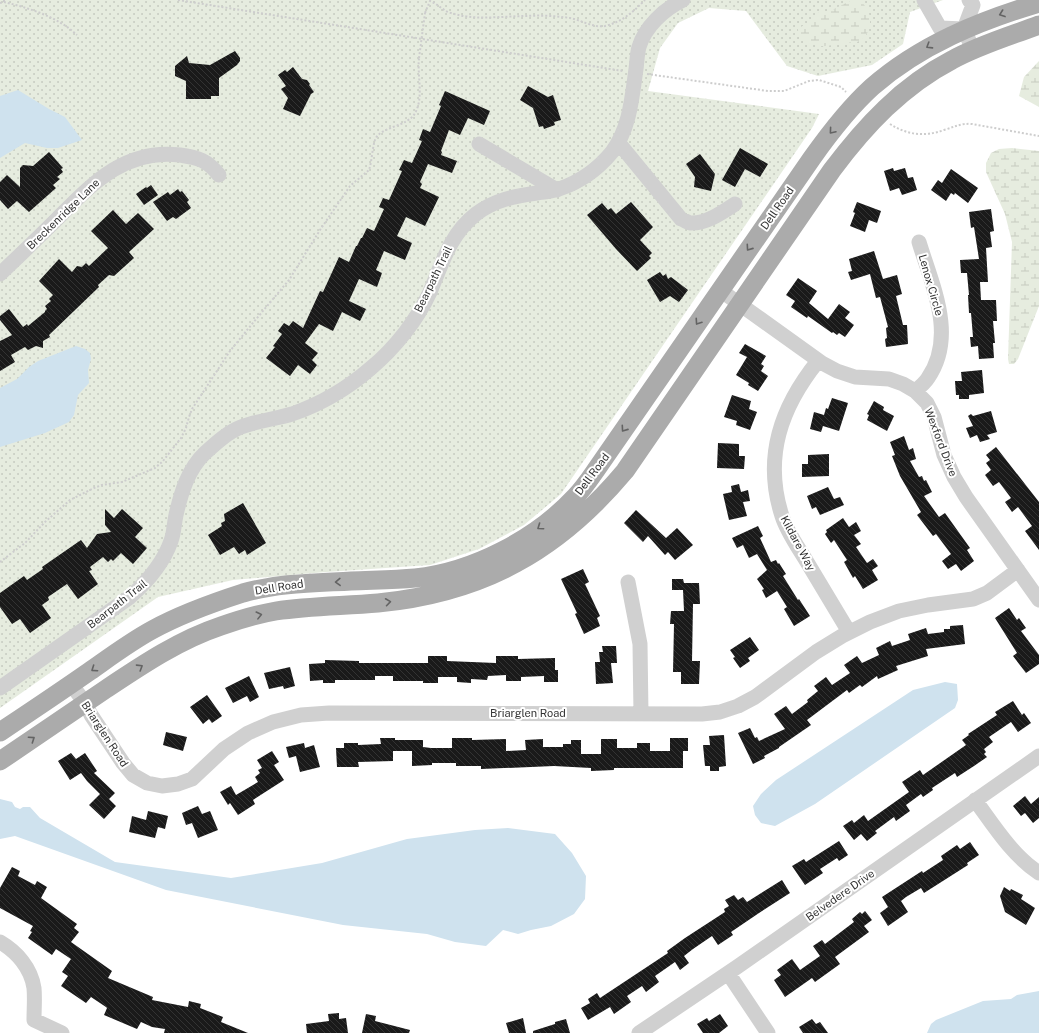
<svg xmlns="http://www.w3.org/2000/svg" width="1039" height="1033" font-family="'Public Sans',sans-serif">
<defs>
<pattern id="grass-dots" width="8" height="8" patternUnits="userSpaceOnUse"><rect width="8" height="8" fill="#e6ecdf"/><path d="M2 2h.1M6 6h.1" fill="none" stroke="#c6cbc0" stroke-width="1.8" stroke-linecap="round"/></pattern>
<pattern id="wetland-marsh" width="20" height="14" patternUnits="userSpaceOnUse"><rect width="20" height="14" fill="#e6ecdf"/><path d="M1 5h8M5 5V1M11 12h8M15 12V8" fill="none" stroke="#c6cbc0"/></pattern>
<pattern id="building-back-hatch" width="6" height="6" patternUnits="userSpaceOnUse"><rect width="6" height="6" fill="#1a1a1a"/><path d="M-1 5l2 2M0 0l6 6M5-1l2 2" fill="none" stroke="#333"/></pattern>
</defs>
<rect width="100%" height="100%" fill="#fff"/>
<path fill="url(#grass-dots)" d="M0 0H943L910 12 903 44 872 65 818 76 787 66 746 11 709 8 678 23 660 48 648 91 819 114 812 128 561 494 524 525 479 549 430 565 326 572 233 580 158 597 0 708Z"/>
<path fill="url(#wetland-marsh)" d="M852 0C861 0 864 3 868 11 873 22 869 38 857 42 853 43 849 42 844 43 830 45 819 50 806 41 802 38 798 35 798 29L813 19 818 13 824 11H830Z
M1039 61V107L1019 96 1024 77Z
M1012 148 1039 151V306L1018 359 1014 364H1009L1008 359 1012 242 1005 214 986 172V163L991 153 999 149Z"/>
<path fill="#cfe2ee" d="M18 90 49 109 65 117 82 140 58 148H47L25 143 0 158V96Z
M76 346 85 349 90 353 91 359 88 370 89 383 78 395 74 415 69 422 45 433 0 447V388L17 379 29 367 38 361Z
M945 682 957 684 958 700 955 708 815 804 775 826 761 823 755 815 753 806 761 794 776 780 913 690Z
M0 799 12 802 15 807 20 809 23 807H30L40 818 115 862 231 878 322 863 407 839 475 830 508 828 555 834 572 853 586 876 585 899 574 914 551 926 531 930 518 934 503 930 486 946 455 942 427 934 343 925 166 890 15 836 0 839Z
M1039 991V1033H927L931 1024 936 1020 983 1001 1011 999 1017 995Z"/>
<path fill="url(#building-back-hatch)" d="M235 51 240 58V61L237 65 219 78V96H211V99H186V81L175 76V66L187 56 189 63 210 65Z
M293 67 302 79 307 80 310 84 309 85 314 92 311 94 300 116 283 109 288 98 281 89 286 86 278 75 285 70 287 72Z
M528 86 548 97 553 95 561 120 554 122 555 125 544 129 543 126 539 127 533 108 520 100Z
M445 91 490 111 484 125 468 118 460 135 449 130 441 151 442 152 441 155 457 161 452 173 428 164 420 182 422 184 420 188 439 197 425 226 406 217 397 236 412 243 405 260 384 251 376 270 382 273 377 287 359 279 349 301 366 309 360 321 342 312 333 331 319 324 305 343 318 353 312 360 317 365 310 374 298 365 290 376 266 358 275 347 273 346 282 334 278 331 284 323 289 326 293 321 303 328 320 291 323 292 339 257 349 262 356 246H357L361 238H362L367 228 374 231 384 209 379 207 383 198 389 200 402 171 399 170 404 160 412 163 422 141 419 140 423 129 430 132 441 106 439 105Z
M740 148 768 164 760 177 745 169 735 187 722 180Z
M49 152 63 168 61 169 63 172 57 177 60 179 53 185 56 188 29 212 17 201 8 209 0 200V182L7 175 20 187V168L23 165 33 166Z
M700 154 715 174 711 191 694 187 695 177 686 164Z
M893 168 894 171 905 168 908 178 913 177 917 190 902 195 899 188 890 191 884 171Z
M951 169 978 188 968 203 955 193 954 195 951 193 946 201 931 190 938 180 942 183Z
M151 185 158 195 144 205 136 194 146 187 147 188Z
M178 189 180 192 182 191 189 200 187 202 191 208 176 219 173 217 167 221 153 202 168 192 170 195Z
M631 202 653 227 640 240 652 253 649 256 651 258 637 271 616 249 587 215 602 203 608 210 611 208 616 214Z
M857 202 881 211 877 223 869 220 865 232 850 226 855 213 853 212Z
M991 209 994 231 990 232 992 247 986 248 988 282H980L981 300H996L997 321H993L995 343H993L994 358 979 359 978 346 971 347 970 337H973L971 313H969L968 295H969L967 273H961L960 260 979 259 974 227 971 228 969 212Z
M113 210 126 224 138 213 154 229 129 252 134 258 114 276 109 275 98 285 99 287 49 335 50 337 43 341V348L36 346 28 350 25 347 11 355 15 362 0 371V341L12 335 0 320V316L9 309 23 327 27 324 28 326 45 312V311L47 309 45 306 51 301 49 299 53 295 39 281 59 259 72 272 77 266 82 267 86 263 89 266 108 248 91 231Z
M874 251 883 279 897 275 902 294 896 296 903 325H907L908 344 886 347 885 339 887 338 886 328 888 327 880 297 876 298 870 274 851 280 848 272 852 271 849 259Z
M660 272 663 276 666 274 668 279 671 277 688 290 679 302 670 296 660 302 647 280Z
M798 278 817 291 809 303 828 319 839 304 850 312 845 318 854 325 845 337 839 333 837 335 833 332 832 333 808 316 807 318 791 307 795 301 786 295Z
M745 344 766 356 761 364 764 366 761 371 768 376 758 391 748 385 749 383 736 375 747 357 739 353Z
M982 370 984 393 969 395V399H959V395H956L955 381H962L961 372Z
M732 395 751 401 749 409 757 412 750 430 736 425 737 421 724 417Z
M832 398 848 403 839 431 823 426 821 432 810 429 814 412 824 415 826 408 828 409Z
M874 401 884 407 883 410 894 416 887 431 867 420 869 415 867 414Z
M991 411 997 432 987 435 990 439 980 442 977 435 970 438 966 428 973 426 968 416 971 414 973 416Z
M904 436 909 450 913 448 916 459 910 461 919 477 922 476 924 481 926 480 932 492 924 496 939 517 945 513 970 548 967 550 974 561 961 571 956 564 948 569 942 561 951 554 936 534 933 536 917 515 921 512 900 476 892 456 895 455 890 442Z
M718 443 739 444V456H745L744 469 717 468Z
M996 447 1039 502V550L1025 531 1032 526 1018 507 1012 512 1005 502 1011 498 999 482 993 486 985 475 991 470 986 463 990 460 986 455Z
M829 454V476L802 477V464H808V455Z
M739 484 741 492 748 490 750 501 743 502 747 516 729 520 723 494 732 492 731 486Z
M828 487 834 499 840 497 844 505 820 515 816 507 812 509 807 496Z
M243 503 266 543 247 555 245 550 239 554 234 547 220 555 208 535 222 526 221 523 225 521 224 514Z
M105 509 114 518 122 509 143 528 135 537 147 548 133 564 121 553 113 561 111 559 108 562 103 557 90 567 92 570 89 571 98 584 78 599 67 584 48 597 49 600 42 605 51 618 30 633 20 619 12 624 0 607V593L24 576 27 580 43 569 42 567 81 540 87 548 97 534 111 532 105 525Z
M636 510 666 538 677 528 693 545 675 560 668 552 665 555 648 536 643 542 624 523Z
M843 518 849 527 856 522 861 531 854 535 861 544 856 547 867 563 873 559 878 566 872 570 878 580 863 589 855 576 853 578 844 562 847 560 834 540 831 543 825 534 827 532 826 530Z
M758 526 763 536 760 538 771 562 776 560 778 564 779 563 786 574 783 576 798 600 799 599 810 616 794 626 784 609 787 607 777 591 766 598 762 590 764 589 757 579 767 570 757 554 749 558 743 545 737 548 732 538Z
M583 569 589 582 585 584 600 616 597 618 600 626 584 634 575 614 577 613 561 579Z
M672 579H683L684 583H699L700 604H693L692 661H700L699 684H681V672H673L674 624H670L671 611H684L683 590H672Z
M1009 608 1017 620 1019 618 1026 628 1021 631 1039 655V664L1026 673 1013 656 1017 653 995 618Z
M963 625 965 644 926 649 928 656 896 666 898 670 878 679 877 676 862 687 860 685 849 693 847 690 807 720 811 725 779 747V748L764 756 765 758 753 764 738 733 750 728 755 738 757 737 759 741 785 729 774 714 786 706 792 714 808 702 807 700 818 691 814 686 826 677 832 685 850 673 844 665 857 656 862 663 879 655 876 648 890 641 892 646 910 640 908 634 926 628 928 634 944 632V629H950V626Z
M750 637 759 650 748 658 750 661 740 668 733 658 735 657 730 650Z
M602 646H616L617 663H611L613 683 596 684 595 662H600L599 652H603Z
M428 656H447V661L496 663V656H518V659L555 658V670H558V682H544V676L521 677V681H506V675L488 676 487 680 471 679V683L457 682V677H438V683H423V681H393V676H375V680H335V683H323V680L310 681 309 664 325 663V660L359 661V663H428Z
M290 667 295 686 284 689 283 686 269 689 264 673Z
M249 676 259 697 250 702 247 696 233 703 225 688Z
M207 695 222 716 212 723 209 719 203 724 190 707Z
M1013 701 1022 715 1024 713 1031 723 1018 732 1011 722 989 737 993 742 984 749 986 752 984 754 987 757 974 766 957 777 955 773 932 788 933 790 923 797 921 794 906 805 910 811 896 821 894 817 875 831 877 833 867 841 861 834 854 840 843 826 852 820 854 823 864 815 868 821 909 792 902 782 920 770 923 775 966 745 962 740 969 735 968 734 997 715 995 712Z
M166 732 187 737 183 751 163 745Z
M724 735 726 766 719 767V771H710V766H705L703 745H710L709 736Z
M380 738H395V740H423V747L431 748H452V738H472V740L506 739V751L526 750 525 740 543 739V747H563V744H571V740H581V754H601V739H617V748H637V743H650V751H670V738H688V751H683V768H614V770L591 771V768L554 766 481 769V766H456V763H432V765L412 766V751H393V761L358 762 359 767H337L336 748H344V743H358V745L381 744Z
M304 743 305 748 314 745 320 767 300 772 296 756 289 758 286 747Z
M272 751 279 762 274 765 284 780 253 800 255 804 238 815 230 803 228 805 220 792 231 786 236 795 258 782 255 777 260 773 258 770 262 768 257 760Z
M71 753 76 759 85 753 97 771 94 773 115 793 109 799 116 806 104 819 89 805 100 794 87 781 81 773 70 780 58 761Z
M1025 796 1031 804 1039 797V818L1033 823 1025 813 1021 816 1013 806Z
M198 806 202 814 210 811 218 830 198 838 192 823 186 825 182 813Z
M148 811 168 816 165 829 158 827 155 838 129 832 132 816 146 820Z
M839 841 848 855 839 861 837 858 820 869 823 873 805 885 792 866 804 859 806 862Z
M970 842 979 855 967 863 968 865 924 893 921 888 906 897 901 901 908 912 888 926 880 913 888 907 882 897 922 871 923 873 943 860 941 856 957 845 960 849Z
M12 867 20 871 18 876 35 885 37 881 47 887 41 898 77 924 74 928 79 932 71 942 112 971 108 978 153 997 152 1000 188 1007 189 1001 201 1004 200 1008 223 1017 221 1022 248 1033H164L165 1029 152 1027 141 1022 137 1029 104 1015 107 1008 106 1007 91 997 86 1003 61 986 68 976 62 972 71 959 56 949 52 955 28 938 32 932 30 931 33 926 0 908V888Z
M782 880 790 893 759 913 731 932 733 935 718 945 712 936 693 949 684 956 689 963 680 970 675 962 655 976 659 982 646 992 642 986 627 996 631 1002 614 1014 610 1007 588 1020 581 1008 590 1003 588 999 597 993 600 998 668 953 667 951 685 938 725 912 724 909 729 906 725 900 734 895 738 900 743 897 747 902Z
M1004 887 1010 891 1011 889 1023 895 1021 899 1035 908 1026 925 1005 912 1000 896Z
M865 911 872 920 864 926 869 932 835 957 840 964 815 982 812 978 785 997 774 980 781 975 777 970 792 959 800 970 820 956 813 946 822 940 825 944 854 922 852 919 860 912 862 914Z
M339 1013V1019L346 1018 348 1033H307L306 1024 329 1021 328 1014Z
M366 1014 376 1016 375 1021 410 1030 409 1033H362Z
M720 1014 728 1026 719 1033H703L697 1024 707 1018 709 1021Z
M523 1018 526 1033H509L506 1023Z
M566 1019 570 1033H533V1031L555 1024V1022Z
M812 1019 816 1024 820 1022 828 1033H803L799 1027Z"/>
<g fill="none" stroke-linecap="round" stroke-linejoin="round">
<path stroke="#cdcdcd" stroke-width="2" stroke-dasharray="2 2" stroke-linecap="butt" d="M178 0 623 71
M4 2C29 8 58 17 77 35
M0 3 4 2V0
M425 13 430 1C438 4 443 11 451 13 475 21 502 16 527 16 541 15 556 16 570 18 581 20 593 28 605 26 622 22 633 12 645 0
M647 74 768 91H784L809 81 819 80 841 87 846 92
M890 124C907 135 925 137 944 130 954 127 961 123 972 124L1039 136
M0 562 25 543 45 522 70 500 94 488 102 485 122 482 155 468 163 461 181 438 186 428 189 417 192 409 230 351 252 324 289 280 320 230 350 186 369 170C372 161 372 149 375 140 380 126 408 127 415 113 424 98 417 75 419 58"/>
<path stroke="#d0d0d0" stroke-width="15" d="M924 0 940 28 964 29
M969 0 973 5 964 29 973 50
M618 142 681 219C684 220 687 222 690 223 706 224 723 212 735 204
M479 144 557 190
M0 274C19 256 38 238 57 219 92 184 125 148 180 155 199 158 207 160 219 175
M720 290 822 363 837 371 855 377 889 379 903 384 915 391 927 403 934 417 944 455 954 477 966 497 1039 600
M818 361C781 407 763 457 782 516 787 532 798 547 807 562 821 585 835 609 849 632
M915 391C920 387 925 383 928 378 957 336 932 285 919 242
M628 582 640 644 641 714
M71 684 85 703 91 715 123 763 133 775 147 783 162 786 178 784 192 779 224 749 248 733 273 722 301 715 329 713 702 714 720 712 738 706 755 697 816 652 842 636 870 622 899 611 928 605 973 599 987 593 1018 570
M0 688 130 597C148 581 163 564 171 541 174 533 174 524 176 515 181 493 188 469 205 453 216 443 228 432 241 427 257 421 275 419 292 414 321 404 348 388 371 368 395 348 417 320 430 292 442 264 450 234 476 214 494 200 515 196 537 193 544 192 552 191 559 189 580 182 598 169 612 152 630 128 632 97 636 69 637 62 637 54 639 47 645 27 664 9 683 0
M975 800C994 826 1012 855 1039 873
M0 942C17 952 31 968 34 988 35 998 34 1009 34 1020L62 1033
M728 973 768 1033
M639 1033 737 967 1039 756"/>
<path stroke="#ababab" stroke-width="19" d="M0 732C30 712 60 692 90 671 110 657 130 642 152 630 181 614 212 603 243 593 278 583 314 583 351 581 372 580 394 580 415 578 473 572 536 539 575 497 584 488 591 477 598 467L812 158C829 134 850 107 872 87 920 45 979 21 1039 3
M0 761C35 737 71 713 106 689 142 665 179 640 221 626 238 620 258 614 276 611 310 606 344 606 378 603 483 593 558 551 625 471L832 170C865 126 902 86 952 60 979 45 1010 36 1039 25"/>
<path stroke="#cdcdcd" stroke-width="2" stroke-dasharray="2 2" stroke-linecap="butt" d="M419 58 425 13"/>
</g>
<defs><path id="oneway-chevron" d="M-2-3.5L2.5 0L-2 3.5" fill="none" stroke-width="1.6" stroke-linecap="round" stroke-linejoin="round"/></defs>
<g stroke="#636363">
<use href="#oneway-chevron" transform="translate(1002 14) rotate(160)"/>
<use href="#oneway-chevron" transform="translate(929 46) rotate(148)"/>
<use href="#oneway-chevron" transform="translate(832 131) rotate(130)"/>
<use href="#oneway-chevron" transform="translate(749 248) rotate(125)"/>
<use href="#oneway-chevron" transform="translate(698 322) rotate(124)"/>
<use href="#oneway-chevron" transform="translate(624 429) rotate(125)"/>
<use href="#oneway-chevron" transform="translate(540 527) rotate(145)"/>
<use href="#oneway-chevron" transform="translate(338 582) rotate(178)"/>
<use href="#oneway-chevron" transform="translate(388 602) rotate(-8)"/>
<use href="#oneway-chevron" transform="translate(259 615) rotate(-14)"/>
<use href="#oneway-chevron" transform="translate(140 667) rotate(-32)"/>
<use href="#oneway-chevron" transform="translate(94 669) rotate(146)"/>
<use href="#oneway-chevron" transform="translate(32 739) rotate(-34)"/>
</g>
<g text-anchor="middle" dominant-baseline="central" stroke-width="4" stroke-linejoin="round" paint-order="stroke">
<g font-size="11" fill="#333" stroke="#fff">
<text transform="translate(777 208) rotate(-55)">Dell Road</text>
<text transform="translate(63 214) rotate(-44)">Breckenridge Lane</text>
<text transform="translate(433 279) rotate(-64)">Bearpath Trail</text>
<text transform="translate(931 285) rotate(74)">Lenox Circle</text>
<text transform="translate(941 442) rotate(69)">Wexford Drive</text>
<text transform="translate(592 474) rotate(-53)">Dell Road</text>
<text transform="translate(798 543) rotate(62)">Kildare Way</text>
<text transform="translate(279 587) rotate(-9)">Dell Road</text>
<text transform="translate(117 604) rotate(-38)">Bearpath Trail</text>
<text x="528" y="713">Briarglen Road</text>
<text transform="translate(105 734) rotate(57)">Briarglen Road</text>
<text transform="translate(840 895) rotate(-35)">Belvedere Drive</text>
</g>
</g>
</svg>
